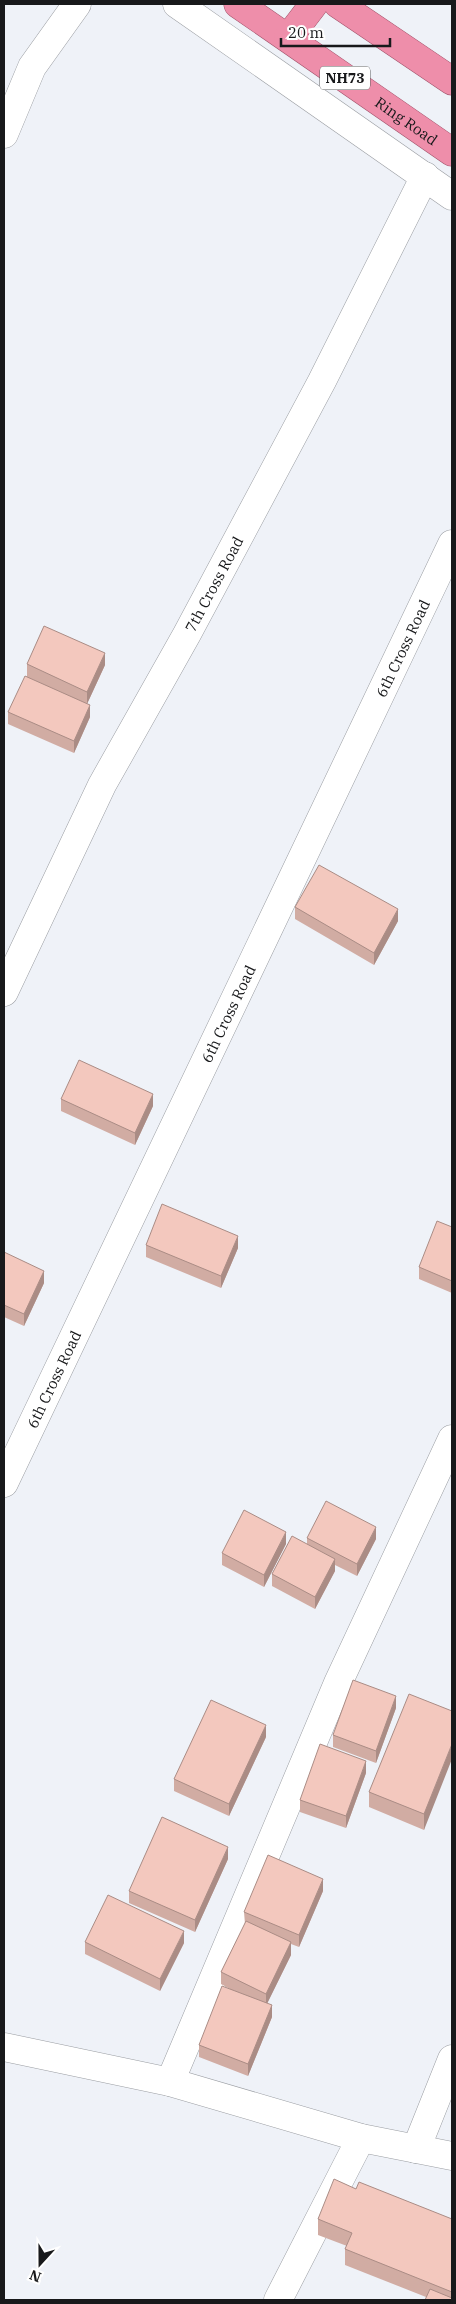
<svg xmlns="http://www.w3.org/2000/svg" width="456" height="2304" font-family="'IBM Plex Serif',serif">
<rect width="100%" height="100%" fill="#eff2f8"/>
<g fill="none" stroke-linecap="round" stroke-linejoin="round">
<g stroke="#9b9ea3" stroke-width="29">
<g id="minor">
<path d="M4 134 32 67 77 4"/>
<path id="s1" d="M4 992 102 785 187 634 322 381 425 176"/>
<path id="s2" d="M4 1483 452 544"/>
<path d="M170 2082 338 1683 452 1439"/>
<path d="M416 2149 452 2059"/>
<path d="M278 2300 361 2138"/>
</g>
</g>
<g stroke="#9b9ea3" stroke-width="29">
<path id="tertiary" d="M177 4 452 196
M4 2047 170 2082 361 2138 452 2156"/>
</g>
<g stroke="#a0536a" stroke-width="29">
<g id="trunk">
<path id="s3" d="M238 4 452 152"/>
<path d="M338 4 452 81"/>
<path d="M288 38 314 4"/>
</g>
</g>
<use href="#minor" stroke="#fff" stroke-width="28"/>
<use href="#tertiary" stroke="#fff" stroke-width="28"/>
<use href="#trunk" stroke="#ee8eaa" stroke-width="28"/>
</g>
<path fill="#d1aca3" d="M27 664 105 665 87 704 90 717 74 753 8 724V712L27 676Z
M295 907 398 921 374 965 295 919Z
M61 1099 153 1106 135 1145 61 1111Z
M452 1227V1293L419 1279V1267Z
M146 1245 238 1248 221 1288 146 1257Z
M4 1252 44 1283 24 1326 4 1317Z
M307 1538 376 1539 357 1576 335 1565V1571L315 1609 272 1586V1574L307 1544Z
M286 1544 264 1587 222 1565V1553Z
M396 1708 376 1763 333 1747V1735Z
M452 1711 424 1830 369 1807V1792Z
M266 1737 229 1816 174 1791V1779Z
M366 1773 346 1828 300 1812V1800Z
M228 1859 195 1932 129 1903V1891Z
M323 1891 299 1947 291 1944V1955L267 2003 272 2017 248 2076 199 2057V2045L230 1989 221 1984V1972L245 1924 244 1912Z
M85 1942 184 1943 160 1991 85 1954Z
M356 2189 452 2219V2300L426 2297 345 2265V2249L347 2246 318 2235V2219Z"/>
<path fill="#aa8c85" d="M105 653V665L87 704V692Z
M90 705V717L74 753V741Z
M398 909V921L374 965V953Z
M153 1094V1106L135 1145V1133Z
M238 1236V1248L221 1288V1276Z
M44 1271V1283L24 1326V1314Z
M376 1527V1539L357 1576V1564Z
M286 1532V1544L264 1587V1575Z
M335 1559V1571L315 1609V1597Z
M396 1696V1708L376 1763V1751Z
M266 1725V1737L229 1816V1804Z
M452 1744V1759L424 1830V1814Z
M366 1761V1773L346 1828V1816Z
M228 1847V1859L195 1932V1920Z
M323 1879V1891L299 1947V1935Z
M184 1931V1943L160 1991V1979Z
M291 1942V1955L266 2006V1994Z
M272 2005V2017L248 2076V2064Z"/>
<path fill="#f3c8be" stroke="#aa8c85" d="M44 626 105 653 87 692 27 664Z
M25 676 90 705 74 741 8 712Z
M319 865 398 909 374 953 295 907Z
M79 1060 153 1094 135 1133 61 1099Z
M162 1204 238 1236 221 1276 146 1245Z
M437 1221 452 1227V1281L419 1267Z
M4 1252 44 1271 24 1314 4 1305Z
M326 1501 376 1527 357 1564 307 1538Z
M244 1510 286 1532 264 1575 222 1553Z
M292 1536 335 1559 315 1597 272 1574Z
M353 1680 396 1696 376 1751 333 1735Z
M409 1694 452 1711V1744L424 1814 369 1792Z
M211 1700 266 1725 229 1804 174 1779Z
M320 1744 366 1761 346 1816 300 1800Z
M162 1817 228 1847 195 1920 129 1891Z
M268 1855 323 1879 299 1935 244 1912Z
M108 1895 184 1931 160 1979 85 1942Z
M246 1921 291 1942 266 1994 221 1972Z
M222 1986 272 2005 248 2064 199 2045Z
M334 2179 356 2189 359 2182 452 2219V2292L345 2249 352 2233 318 2219Z
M430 2289 452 2298V2300H425Z"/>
<g text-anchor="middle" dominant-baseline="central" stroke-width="4" stroke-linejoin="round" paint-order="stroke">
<rect fill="#fff" stroke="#5d5e5f" stroke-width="1" x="320" y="66.5" width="50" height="23" rx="4"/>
<g font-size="14" font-weight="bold" fill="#18191b">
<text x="345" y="78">NH73</text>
</g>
<g font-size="15" fill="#18191b" stroke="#fff">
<text stroke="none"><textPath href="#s3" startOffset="205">Ring Road</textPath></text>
<text stroke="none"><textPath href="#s1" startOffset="459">7th Cross Road</textPath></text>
<text stroke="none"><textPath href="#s2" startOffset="925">6th Cross Road</textPath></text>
<text stroke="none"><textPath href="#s2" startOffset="520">6th Cross Road</textPath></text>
<text stroke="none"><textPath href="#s2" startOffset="115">6th Cross Road</textPath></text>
</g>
</g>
<rect width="456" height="2304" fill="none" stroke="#18191b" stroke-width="10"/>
<g transform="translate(40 2264) rotate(201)" stroke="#ffffff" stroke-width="4" paint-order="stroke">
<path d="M0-4L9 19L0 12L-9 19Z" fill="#18191b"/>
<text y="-8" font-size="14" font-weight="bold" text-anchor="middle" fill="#18191b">N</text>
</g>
<path d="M281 38v8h109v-8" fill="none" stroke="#18191b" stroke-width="2.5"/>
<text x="288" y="38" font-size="15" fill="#18191b" stroke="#ffffff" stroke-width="4" paint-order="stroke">20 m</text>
</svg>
